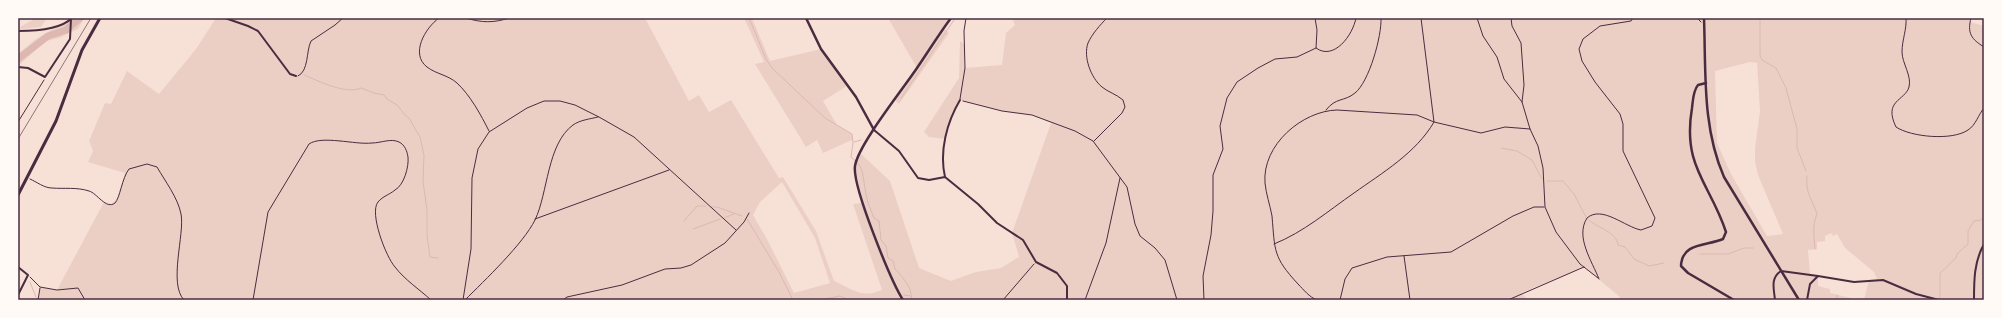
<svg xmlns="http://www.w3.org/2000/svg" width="2002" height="318" font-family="Roboto,sans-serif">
<rect width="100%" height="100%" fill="#f7e1d7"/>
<path fill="#ebcfc5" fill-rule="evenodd" d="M36 18H47L41 27 21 29 20 27Z
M72 18H84L78 29 59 38 46 41 18 66V54L36 39Z
M216 18H645L689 101 699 95 709 112 731 100 779 178 783 177 816 231 834 281C853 289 861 299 882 290L853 204 863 203 855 167 860 153 890 181 919 268 951 281 976 272 1001 268 1019 257 1012 233 1051 123 1032 115 1002 111 960 100 949 124 945 139 929 137 924 132 959 78 960 41 964 44 965 68 1002 65 1006 33 1015 25 1012 18H1971L1970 22 1984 26V300H1864L1869 280 1877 279 1874 272 1845 248 1837 234 1833 236 1831 233 1825 236V241L1817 242V249L1808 250 1810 274 1818 276V286L1830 289V293L1859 300H1616L1620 297 1584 267 1521 293 1528 300H38L40 287 57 290 104 202 111 204 117 199 125 173 88 162 93 151 89 141 105 103 111 104 127 71 159 94 196 49ZM1750 62 1757 63 1760 111 1755 148V162L1758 175 1783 234 1767 236 1731 174 1717 143 1715 71ZM782 182 815 238 830 283 794 293 768 241 753 215 760 202Z
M744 18H752L770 61 821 49 847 86 823 101 837 125 852 134V140L823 153 817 140 806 147 755 64 764 62Z
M888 18 950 19 944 28 949 33 899 104 895 100 917 68Z"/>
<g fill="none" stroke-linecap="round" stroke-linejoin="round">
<path stroke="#dcb8b0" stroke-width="1" d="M749 18 766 59 772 68 825 118 852 134 853 143 851 157C854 160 858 163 860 166 864 175 864 185 866 194 867 202 871 210 874 218L879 221 881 240 886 246 888 258 893 261 895 269C898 271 907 283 909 287 911 291 911 296 912 300
M1760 18V55L1762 60 1776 68 1786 88 1797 129V148L1806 171
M304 75C319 81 346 95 361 88L374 93 384 95 387 99 397 105 405 115 409 118 420 137 424 155 423 181 427 210V235L430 257 438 258
M901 98 954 20
M854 142 861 140
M1501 148 1517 151 1532 160 1542 179
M1807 176C1805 193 1812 199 1817 214 1812 226 1814 236 1815 249
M1547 181H1563L1574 194 1586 217
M711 207H717L742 216
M724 218 734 214
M747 219 779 272 793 300
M1589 220C1597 228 1617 232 1618 245L1625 247 1634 259 1649 266 1664 263
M684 221 697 206H706
M693 229 720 219
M1700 254H1728L1744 248H1753
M30 282 36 297
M904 295 910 296
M1837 295V300
M1940 298V273C1947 268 1950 262 1956 258L1957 254 1968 244V231L1974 221 1981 220 1984 216
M819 300 840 296 849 300
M895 300 900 299"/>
<path stroke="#dcb8b0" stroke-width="7" d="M18 59 48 36 66 30 80 18"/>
<path stroke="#4a2c40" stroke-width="1" d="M439 18C425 28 410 54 427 67 436 74 448 75 457 83 470 95 481 115 489 131
M466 18C482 23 494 23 509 18
M1315 18 1317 30 1316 48C1334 61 1353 35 1356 18
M1477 18 1483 36 1497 57 1504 79 1522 102 1530 129 1538 146 1543 168 1545 207 1556 232 1580 264 1598 278
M1511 18 1512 26 1521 43 1524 85 1522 102
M1697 18 1701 22
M1906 18C1907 29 1902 40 1902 52 1902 63 1912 76 1909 87 1905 101 1883 100 1896 127 1911 137 1952 141 1968 130 1976 125 1978 115 1984 108
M1971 18C1967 33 1971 39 1984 47
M298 76C309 71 306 51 311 41L335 25 343 18
M963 101 1002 111 1032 115 1075 131 1093 141 1127 187 1135 224 1140 236 1155 248 1165 260 1177 300
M1326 110C1336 97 1344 102 1355 93 1369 82 1382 36 1381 18
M18 122 44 80
M1094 141 1122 113 1125 107 1123 100C1116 94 1108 92 1102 87 1091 78 1083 57 1088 43 1092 34 1100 25 1107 18
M30 179C37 182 44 188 52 188 64 189 77 187 89 191 97 193 106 210 115 203 120 198 122 178 129 169L147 164 157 167C165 181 178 198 181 214 185 234 168 284 184 300
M535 219 669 170
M1274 244C1304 232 1328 211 1354 193 1382 173 1416 153 1434 122L1421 18
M1404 256 1410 300
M30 277 40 287 57 290 78 288 85 300
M1599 279C1592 261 1575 237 1587 218 1602 205 1625 227 1641 230L1652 226 1655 218 1623 151V124L1620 114 1595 82 1582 61 1579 49 1583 39 1600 26 1631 21 1633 18
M38 300 40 288
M253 300 268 212 309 144C322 135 355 145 372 143 381 143 391 138 399 142 405 145 407 151 408 157 409 167 404 185 395 190 389 195 383 196 378 202 369 213 386 257 395 267 405 280 419 289 431 300
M463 300 471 249 472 178 478 149 489 132 527 108 544 101H560L575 105 599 117 634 137 736 230
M465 300C485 280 523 244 535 220 548 193 547 144 573 125 580 120 590 119 598 117
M563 300 567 297 622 285 665 269 681 268 691 265 725 243 744 222 749 213
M1003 300 1034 264
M1085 300 1106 243 1120 178
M1204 300 1203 276 1211 235 1213 211V175L1223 149 1220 126 1227 98 1237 82 1258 68 1275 59 1297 57 1316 48
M1317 300C1309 297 1304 290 1298 284 1273 257 1275 251 1272 216 1270 205 1266 194 1265 183 1262 145 1302 111 1337 110L1417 115 1434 122 1481 133 1505 127 1530 129
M1340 300 1345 279 1352 268 1387 257 1451 252 1513 216 1534 207H1544
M1508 300 1584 267"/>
<path stroke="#4a2c40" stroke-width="1" d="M960 99 965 68 964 31 966 18"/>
<path stroke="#4a2c40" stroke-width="2" d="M225 18 248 26 258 31 290 74 296 76
M18 31C34 31 60 30 72 18
M18 67 28 68 45 77 70 39 71 19
M874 130 899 151 918 178 929 180 945 177
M945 177 978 204 997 223 1023 240 1036 262 1057 273 1067 286V300
M945 177C939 151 947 122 960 100
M18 267 28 275 18 295
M1775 300C1774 289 1770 278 1781 271L1818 276
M1807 300 1810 284 1818 276 1854 282 1883 280 1916 294 1939 300
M1974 300C1974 280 1974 262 1984 244"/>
<path stroke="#4a2c40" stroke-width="2.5" d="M806 18 821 49 856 97 874 130
M1704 18C1706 72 1702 127 1724 177L1799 300
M1706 83 1698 85C1693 91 1693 100 1692 108 1682 167 1710 183 1726 232L1723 239C1707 246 1682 242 1681 266L1688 273 1734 300
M903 300C891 281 852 186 855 166 858 145 903 89 917 68 928 52 939 34 951 18"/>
<path stroke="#4a2c40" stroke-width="3" d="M18 195 56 121 82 50 100 18"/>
<path stroke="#8f747c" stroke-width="1" d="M18 139 91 18"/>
</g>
<rect width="2002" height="318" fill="none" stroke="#fffaf5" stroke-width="38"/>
<rect x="19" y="19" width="1964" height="280" fill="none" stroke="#4a2c40" stroke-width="1.5"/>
</svg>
